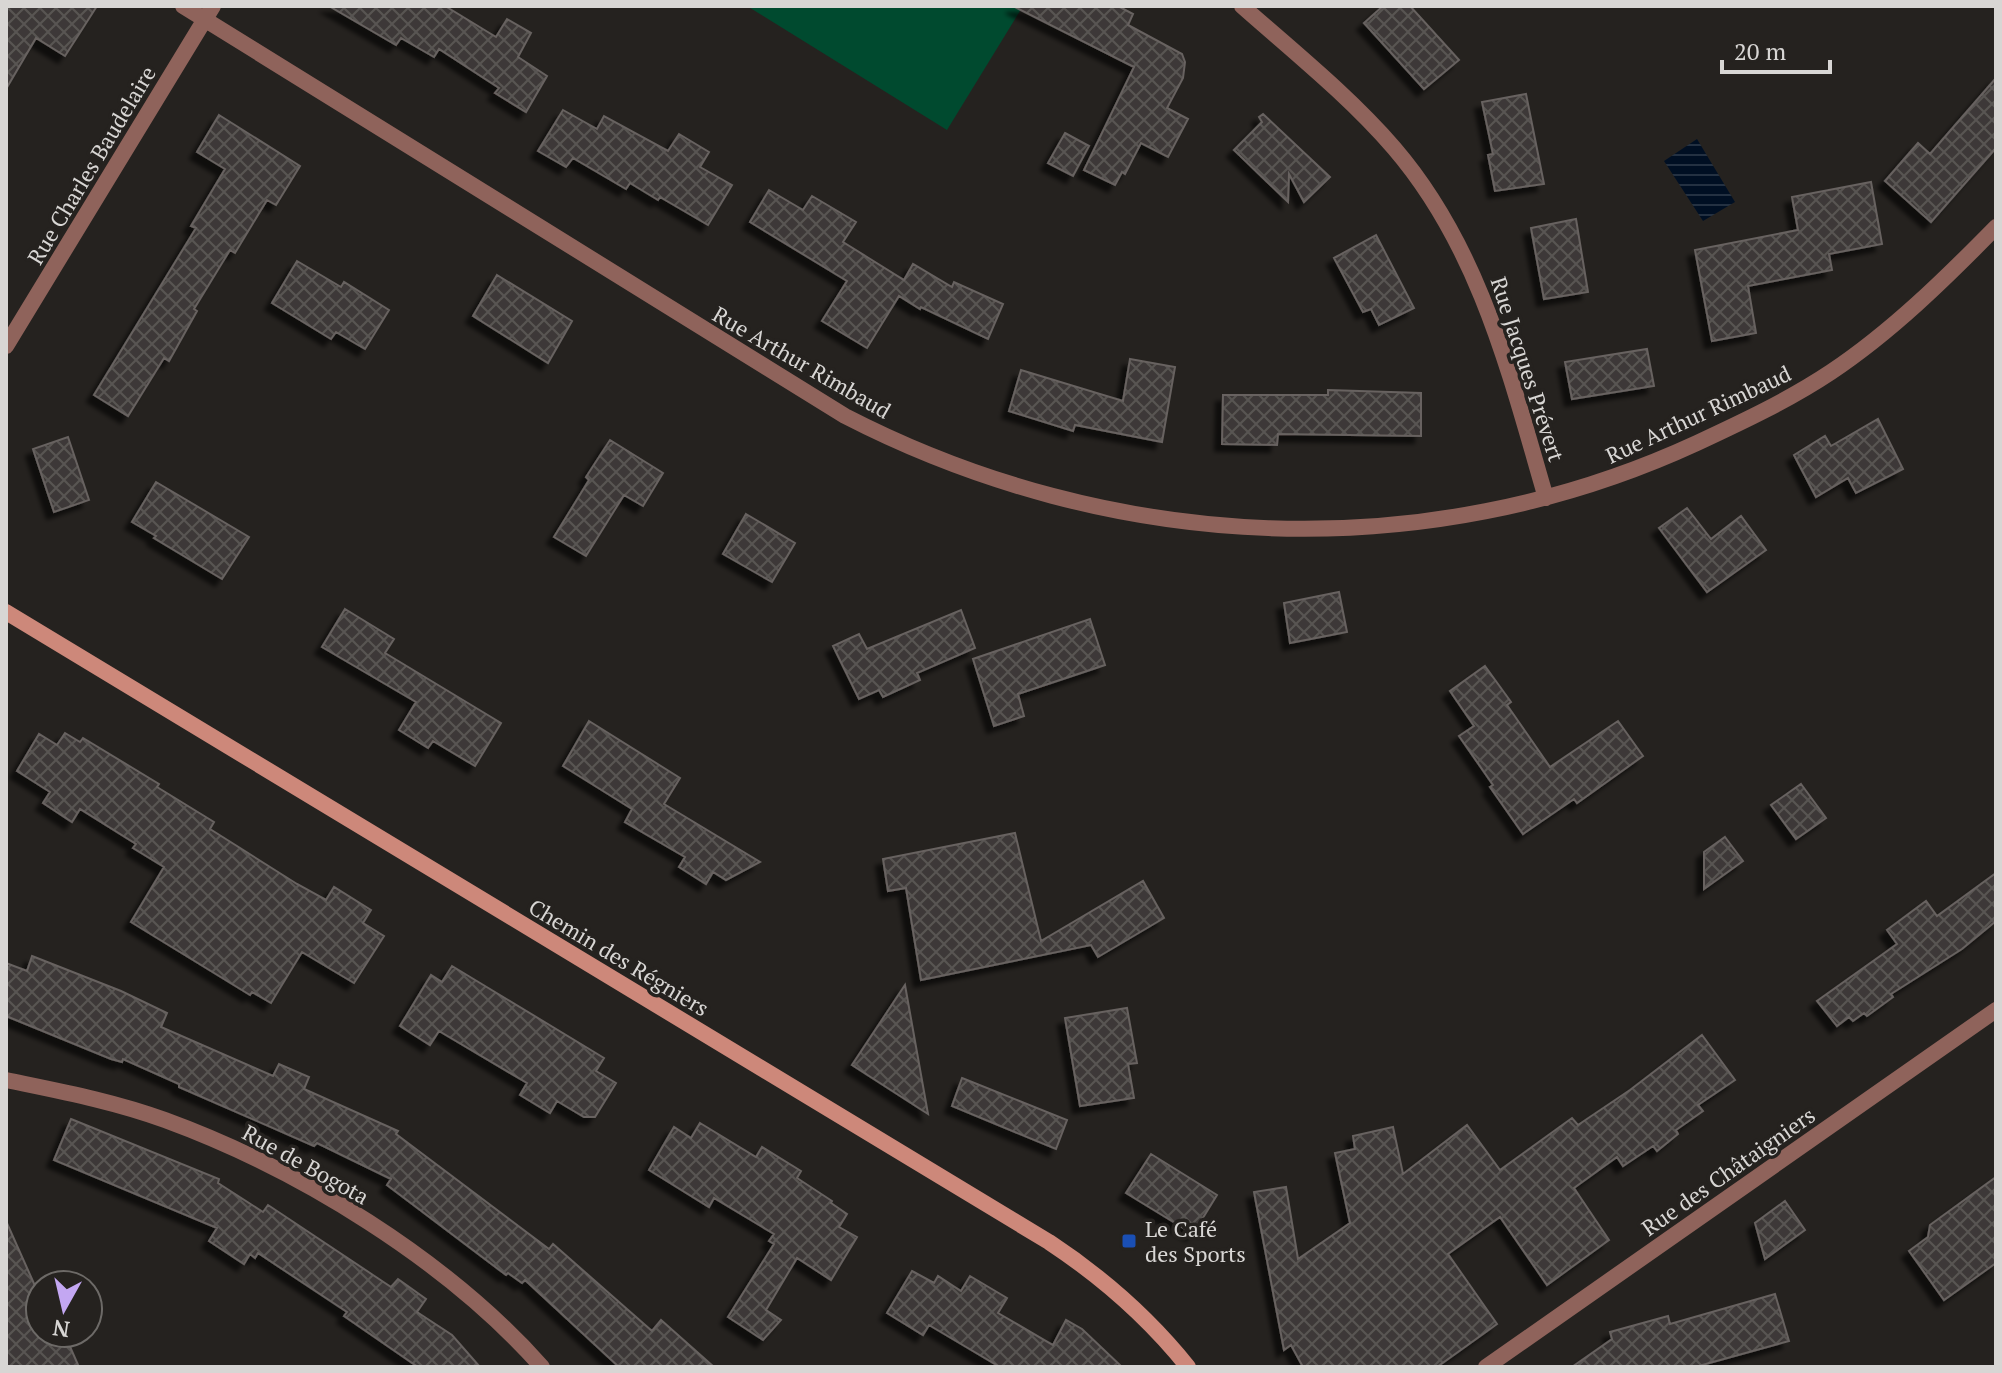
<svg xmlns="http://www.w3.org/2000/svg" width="2002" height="1373" font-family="'PT Serif',serif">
<defs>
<pattern id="water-rules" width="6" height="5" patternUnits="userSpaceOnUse" patternTransform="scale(2)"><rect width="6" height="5" fill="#000f23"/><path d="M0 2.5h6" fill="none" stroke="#243142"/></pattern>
<pattern id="building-cross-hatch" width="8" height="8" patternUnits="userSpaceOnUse" patternTransform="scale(2)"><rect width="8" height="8" fill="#3e3937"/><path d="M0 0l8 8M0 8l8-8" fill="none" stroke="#595553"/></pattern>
<filter id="shadow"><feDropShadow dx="-7" dy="7" stdDeviation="2" flood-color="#0009"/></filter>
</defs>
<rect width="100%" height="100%" fill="#25221f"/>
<path fill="#004a2f" d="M747 6H1023L947 130Z"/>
<path fill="url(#water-rules)" d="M1697 139 1735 202 1703 221 1664 161Z"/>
<path fill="url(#building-cross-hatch)" stroke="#676260" stroke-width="2" filter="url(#shadow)" d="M6 6H97L65 56 36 38 6 89Z
M329 6H445L496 37 507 19 531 33 518 57 547 76 526 112 495 93 499 88 439 49 434 57 401 38 396 45Z
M1013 6H1118L1133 14 1128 25 1182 54 1185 62 1183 78 1167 108 1188 119 1168 157 1141 143 1125 174 1122 172 1115 185 1084 170 1134 67Z
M1383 6H1410L1459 60 1424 89 1364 23Z
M1996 78V148L1931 222 1885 181 1918 143 1930 154Z
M1526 94 1544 184 1495 191 1488 155 1493 154 1482 102Z
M563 110 597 129 604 116 668 151 679 134 709 152 700 167 732 185 708 225 660 197 658 200 630 183 626 189 573 158 566 167 538 151Z
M1263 114 1330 177 1304 202 1289 174 1288 202 1234 150 1262 122 1259 117Z
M219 115 300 166 276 205 267 200 235 253 230 250 194 309 197 311 169 361 164 358 128 416 94 395 196 228 191 226 225 169 197 152Z
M1065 133 1089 146 1073 176 1048 163Z
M1871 182 1882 244 1829 254 1832 270 1748 286 1756 333 1712 341 1695 250 1798 230 1792 197Z
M769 190 803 210 812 196 856 222 843 242 904 280 913 264 952 287 954 282 1003 304 988 339 921 307 920 309 899 296 867 348 822 321 847 281 750 222Z
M1576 219 1588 292 1544 299 1531 228Z
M1376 235 1414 308 1379 325 1371 309 1363 312 1334 258Z
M297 261 341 287 344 282 389 310 365 349 336 332 331 339 272 303Z
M497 275 572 321 548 363 473 316Z
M1647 349 1654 386 1572 399 1565 362Z
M1130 359 1175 367 1162 442 1075 425 1073 431 1009 411 1021 370 1123 401Z
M1328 390 1421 393V436L1278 434 1277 445 1222 444 1223 395H1328Z
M1878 419 1903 469 1856 493 1848 478 1816 497 1794 455 1825 436 1831 446Z
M68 437 89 500 54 512 33 449Z
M610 440 663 473 643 506 624 495 586 556 554 537 589 480 586 477Z
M156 482 249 537 222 579 154 538 156 536 132 522Z
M1687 508 1711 539 1741 516 1766 550 1707 592 1659 528Z
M746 514 795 543 772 582 723 554Z
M1339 592 1347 632 1290 643 1284 603Z
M345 609 394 639 385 653 501 723 475 766 433 741 428 748 399 730 416 702 322 647Z
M961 610 975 648 917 673 920 680 883 697 879 690 859 699 833 646 859 634 867 649Z
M1090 619 1105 665 1018 694 1024 716 994 726 973 659Z
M1485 666 1511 702 1507 705 1550 767 1618 721 1643 756 1577 803 1574 799 1523 834 1490 787 1493 785 1459 736 1474 726 1450 691Z
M589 721 680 778 664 804 760 862 726 880 713 872 706 884 679 867 685 857 625 822 632 809 563 766Z
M65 733 80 742 83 738 159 784 157 787 214 822 210 829 297 884 326 900 334 887 371 910 363 923 384 936 354 983 302 952 271 1003 252 992 250 995 131 922 164 867 133 848 136 844 80 809 72 822 43 803 50 792 17 771 39 734 57 745Z
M1801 784 1826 818 1796 839 1771 805Z
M1015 833 1041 941 1143 881 1164 918 1098 957 1091 945 921 980 906 888 888 891 883 859Z
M1725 837 1743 861 1704 889V852Z
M1996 873V921L1962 949 1891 994 1893 997 1867 1016 1864 1013 1853 1021 1849 1017 1837 1026 1817 1001 1897 944 1887 930 1926 901 1937 916Z
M32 956 121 991 167 1013 161 1027 273 1076 279 1064 309 1077 304 1089 398 1131 396 1134 549 1249 553 1244 652 1331 661 1320 714 1367H619L525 1280 522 1283 508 1273 506 1275 387 1185 391 1179 317 1143 314 1146 179 1087V1084L123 1059 122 1062 111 1059 6 1016V963L27 971Z
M452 966 604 1058 596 1071 616 1083 595 1117H584L557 1101 550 1113 520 1095 527 1083 439 1031 430 1045 400 1026 431 975 442 982Z
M905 985 928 1114 852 1065Z
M1127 1008 1137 1063 1128 1064 1134 1098 1080 1106 1065 1018Z
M1702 1035 1735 1080 1698 1105 1703 1111 1676 1130 1678 1134 1657 1151 1653 1146 1623 1166 1617 1157 1574 1188 1609 1240 1547 1285 1500 1217 1448 1254 1497 1324 1437 1367H1303L1291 1345 1284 1350 1254 1192 1286 1187 1298 1259 1350 1223 1335 1153 1355 1149 1353 1136 1393 1127 1403 1174 1467 1125 1500 1170 1572 1118 1578 1125 1630 1090Z
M962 1078 1067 1120 1056 1149 952 1106Z
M71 1119 219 1179 218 1183 263 1212 268 1205 391 1287 398 1279 426 1299 417 1312 452 1335 480 1367H418L344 1316 347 1312 258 1253 255 1258 250 1254 244 1264 209 1241 217 1228 54 1160Z
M700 1123 756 1157 762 1147 801 1171 797 1178 832 1201 831 1203 847 1214 839 1227 857 1237 831 1280 797 1258 766 1310 781 1320 763 1340 728 1317 774 1244 769 1241 774 1234 714 1198 709 1207 649 1170 674 1127 691 1138Z
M1151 1154 1217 1195 1193 1234 1126 1193Z
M1996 1177V1263L1944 1300 1909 1251 1928 1237 1930 1225Z
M1785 1201 1805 1230 1765 1259 1755 1223Z
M6 1221 40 1297V1333H64L79 1367H6Z
M912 1271 934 1283 938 1276 961 1291 970 1276 1007 1298 998 1313 1053 1345 1066 1320 1082 1329 1122 1367H1000L929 1325 923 1335 887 1313Z
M1775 1294 1789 1341 1695 1367H1572L1612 1339 1610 1332 1668 1316 1670 1324Z"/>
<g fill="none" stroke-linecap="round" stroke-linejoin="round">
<path stroke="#8f635b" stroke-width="16" d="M183 6 845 416C1111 553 1424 569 1697 443 1742 422 1789 400 1831 372 1891 332 1945 279 1996 227
M1242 6C1294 52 1349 96 1394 148 1480 248 1510 375 1546 498
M6 346 213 6
M6 1080C59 1091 113 1101 165 1120 299 1169 447 1260 542 1367"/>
<path stroke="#8f635b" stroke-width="16" d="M1486 1367 1996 1010"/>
<path stroke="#cd887a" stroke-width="16" d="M6 612 1049 1242C1102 1277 1148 1317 1188 1367"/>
</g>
<rect fill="#1a4fb4" stroke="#25221f" stroke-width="3" x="1121" y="1233" width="16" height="16" rx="4"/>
<g text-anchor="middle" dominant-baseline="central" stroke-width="7" stroke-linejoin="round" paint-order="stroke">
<g font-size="22" fill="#d8d6d4" stroke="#25221f">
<text transform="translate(91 165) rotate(-59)">Rue Charles Baudelaire</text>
<text transform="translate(802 362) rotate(30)">Rue Arthur Rimbaud</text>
<text transform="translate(1528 369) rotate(72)">Rue Jacques Prévert</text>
<text transform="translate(1698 414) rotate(-25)">Rue Arthur Rimbaud</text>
<text transform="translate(619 957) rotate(31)">Chemin des Régniers</text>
<text transform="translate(306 1164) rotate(29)">Rue de Bogota</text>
<text transform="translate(1728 1171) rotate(-35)">Rue des Châtaigniers</text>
</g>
<g font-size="22" fill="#d8d6d4" stroke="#25221f" text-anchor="start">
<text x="1145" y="1228">Le Café<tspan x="1145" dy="25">des Sports</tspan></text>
</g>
</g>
<rect width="2002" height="1373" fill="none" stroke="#d8d6d4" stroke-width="16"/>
<g transform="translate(64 1309) rotate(188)"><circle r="38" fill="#25221f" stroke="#6d6a67" stroke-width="2"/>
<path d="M0-6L14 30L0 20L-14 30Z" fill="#c3a7f2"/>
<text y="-12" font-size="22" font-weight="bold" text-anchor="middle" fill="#d8d6d4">N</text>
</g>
<path d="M1722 60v12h108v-12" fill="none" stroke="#d8d6d4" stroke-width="4"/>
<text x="1734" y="60" font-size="24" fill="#d8d6d4" stroke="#25221f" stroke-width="6" paint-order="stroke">20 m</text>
</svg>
